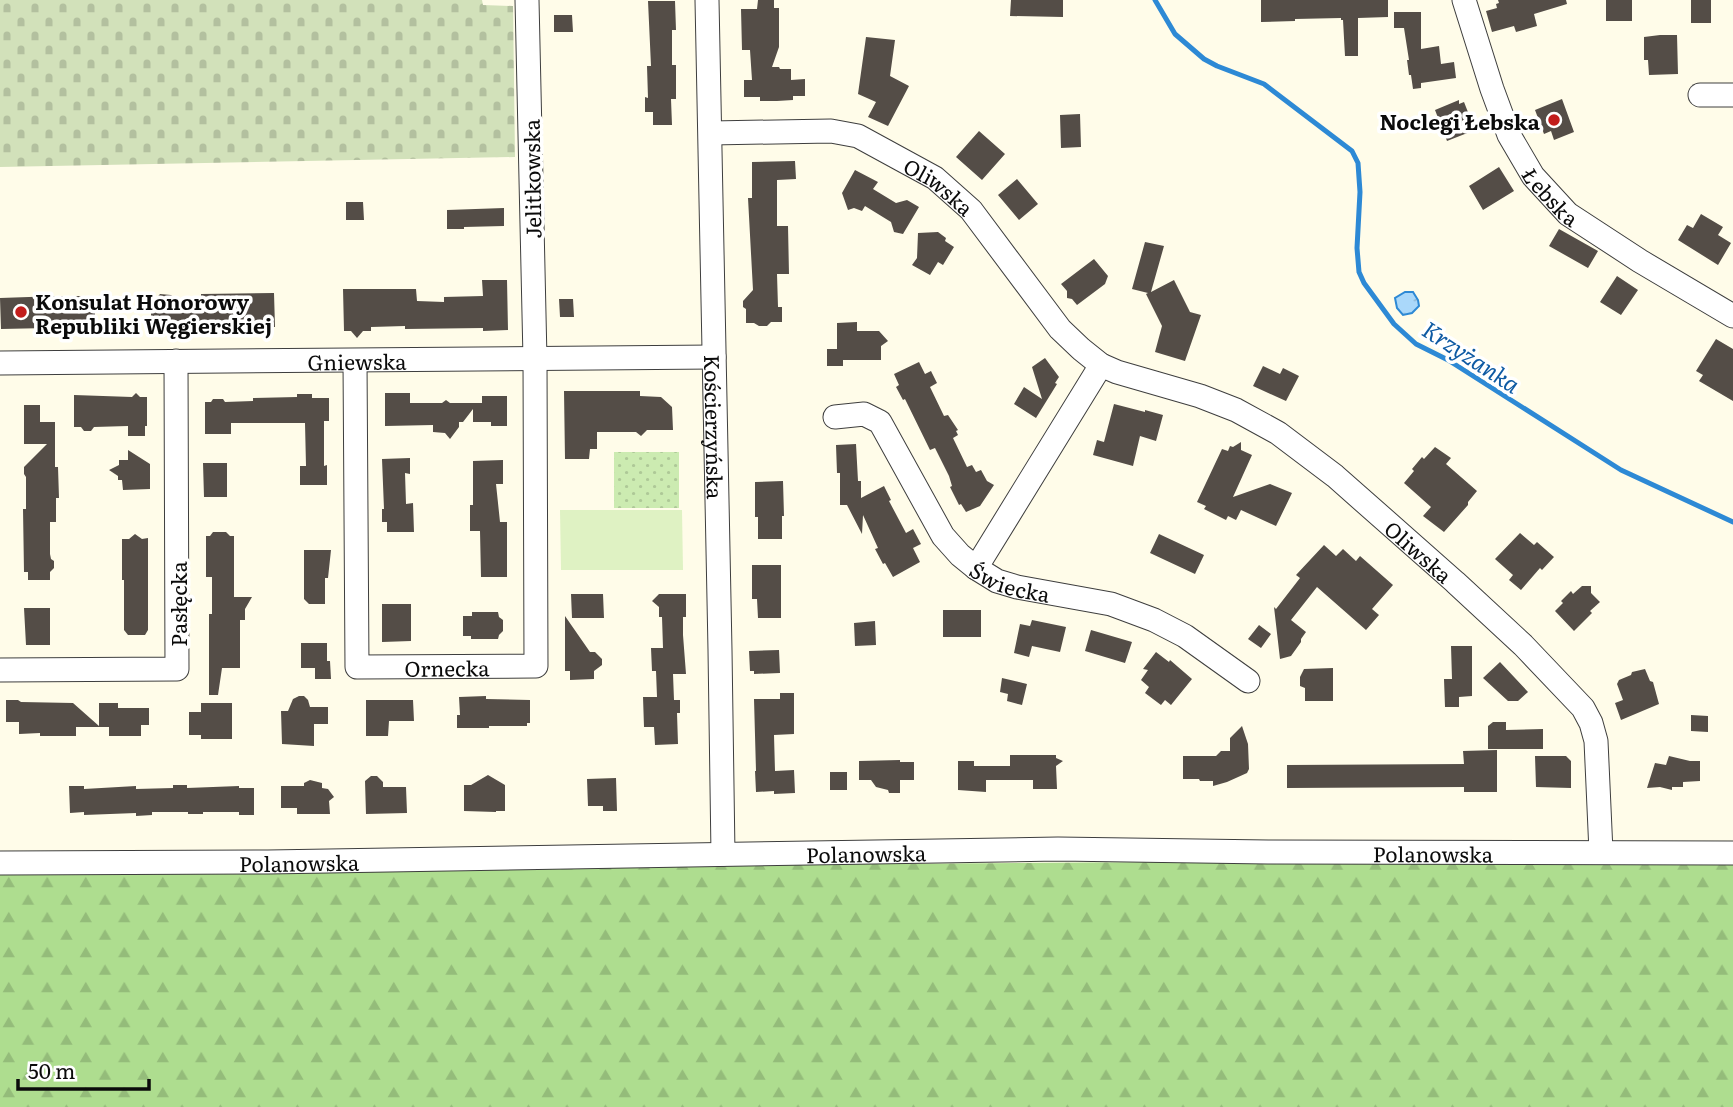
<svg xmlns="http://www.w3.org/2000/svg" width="1733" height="1107" font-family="Literata,serif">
<defs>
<pattern id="forest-firs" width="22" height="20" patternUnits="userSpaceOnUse" patternTransform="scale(1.75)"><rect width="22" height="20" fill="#aedd8f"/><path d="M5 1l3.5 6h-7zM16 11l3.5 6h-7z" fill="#94bc7a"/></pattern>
<pattern id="cemetery-stones" width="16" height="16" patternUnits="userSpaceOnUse" patternTransform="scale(1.75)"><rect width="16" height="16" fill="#d2e1ba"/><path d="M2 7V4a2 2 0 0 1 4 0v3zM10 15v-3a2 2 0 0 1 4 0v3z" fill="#b3c09f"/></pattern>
<pattern id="park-dots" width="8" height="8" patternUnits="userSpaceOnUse" patternTransform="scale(1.75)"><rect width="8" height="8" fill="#ccebb1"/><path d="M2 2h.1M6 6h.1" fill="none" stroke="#aec897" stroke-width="1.8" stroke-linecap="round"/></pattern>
<pattern id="water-ripples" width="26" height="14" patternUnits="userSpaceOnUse" patternTransform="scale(1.75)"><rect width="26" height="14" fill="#aad8fa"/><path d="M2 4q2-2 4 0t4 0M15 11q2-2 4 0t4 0" fill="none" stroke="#91b8d5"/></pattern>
</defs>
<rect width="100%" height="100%" fill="#fffce9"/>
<path fill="url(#forest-firs)" d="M1733 858V1107H0V870Z"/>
<path fill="url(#cemetery-stones)" d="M0 0H482L483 5 513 6 515 157 0 167Z"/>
<path fill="url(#park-dots)" d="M614 452H679V508H614Z"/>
<path fill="#dff2c3" d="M560 510H682L683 570H561Z"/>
<path fill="url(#water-ripples)" stroke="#2d89d5" stroke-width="2" d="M1405 292H1413L1418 300 1419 306 1412 313 1403 315 1397 308 1395 298Z"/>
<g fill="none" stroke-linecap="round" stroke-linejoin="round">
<path stroke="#2d89d5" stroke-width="5" d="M1155 0 1175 34 1204 59 1217 66 1264 84 1352 151 1358 163 1360 192 1357 248 1359 272 1364 283 1394 324 1416 344 1448 360 1621 470 1733 522"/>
</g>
<path fill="#544d47" d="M758 0H774V8H779V47L772 67H779L780 69H791V80L805 79V96H793V100L777 101H760V97H744V80H752L750 50H742L741 9H757Z
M1011 0H1063V17L1010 16Z
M1261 0H1388V17L1358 18V56H1345L1343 20H1341V18L1295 19V21L1261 22Z
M1498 0H1566L1567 4 1534 14 1537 26 1516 32 1514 26 1492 32 1486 11 1497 8 1496 4 1499 3Z
M1606 0H1632V21H1606Z
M1691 0H1711V23H1691Z
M648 1H675L676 30H672V65H676V99H671L672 125H653V112H645V97L648 98 647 66H651Z
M1394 12H1421V49L1439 46 1441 64 1454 62 1456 78 1421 83V88L1413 89 1411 75H1409L1407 60H1409L1404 28H1394Z
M554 15H572L573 32H554Z
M1660 35H1677L1678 74 1649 75 1648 60H1644V37Z
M866 37 895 40 890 76 909 86 888 126 868 117 876 102 858 94Z
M1562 99 1574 132 1554 140 1551 131 1544 134 1535 110Z
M1459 100V104L1464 102 1475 130 1447 141 1435 110Z
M1080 114 1081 147 1061 148 1060 115Z
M979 131 1005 154 982 180 956 157Z
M795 161 796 179 777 180V226H788L789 274H777L778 307H782V322H771L767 326H759L754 323H746V309L743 307V301L753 290 748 198H752V162Z
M1499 167 1514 191 1483 210 1469 186Z
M855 170 878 182 873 189 896 203 907 200 919 207 903 234 894 232 891 222 865 206 862 211 854 208 848 210 842 193Z
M1017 179 1038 204 1019 220 998 195Z
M346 202H363L364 220H346Z
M504 208V226L464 227V229H447V210Z
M1701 214 1723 227 1718 235 1731 243 1718 265 1678 240 1687 225 1693 228Z
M1559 229 1598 251 1588 268 1549 246Z
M938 232 946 238 945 241 954 247 943 265 938 262 930 275 912 265 917 258 918 233Z
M1145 242 1164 246 1151 292 1174 280 1190 312 1201 315 1185 361 1155 352 1162 326 1146 294 1148 293 1132 289Z
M1094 259 1108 276 1105 284 1077 305 1072 299 1067 298V291L1061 284Z
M1617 276 1638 290 1621 315 1600 302Z
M482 280H507L508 330 483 331V328L405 329V326L371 327V331H363L357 338 351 331H344L343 289H416L417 301 444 302V297L483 296Z
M274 293 275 327 184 328 176 340 171 331 151 332V300H155L160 294 171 295 175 300 201 301V294Z
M58 296H84L85 307H95V327L1 329 0 298Z
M559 299H573L574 317H560Z
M857 322V331H879L888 341 881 346V360H843V366H827V349H837V323Z
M1716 339 1733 349V401L1699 381 1703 375 1696 371Z
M1045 358 1059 377 1055 383 1057 384 1036 418 1014 404 1024 387 1042 399 1032 367Z
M919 362 925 374 931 371 937 383 930 387 944 416 948 415 958 430 956 431 958 435 953 438 967 467 972 465 976 472 981 470 987 481 994 485 980 506 966 512 961 504 959 505 950 487 952 486 949 476 935 448 930 450 905 399 903 400 896 387 899 385 894 374Z
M1263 366 1280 374 1283 368 1299 376 1286 401 1253 386Z
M564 391H640V396L661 397 672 407 673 430H647L641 436 636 432H597V449H590L589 459H565Z
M136 393 140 397H147V426H145V436H128V426L94 427 91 431H84L81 427H74V395L132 397Z
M385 393H410V403H442L446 400 450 403H482V396H507V426H491V422H473V409L463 422H459V427L450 439 445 433 433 432V425L385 426Z
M297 394H312V398H329V421H324V466L327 465V485H300V466H306L305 423H231V434H205V402H211L213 399H223L225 402 253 401V398L297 397Z
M1114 404 1145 412V410L1163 415 1156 441 1140 436 1133 466 1093 455 1097 440 1104 442Z
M24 405H40V422H55V467H58L59 498H56V522H50V554L51 559 54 561V568L50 572V580H28V572H24L23 509H26V477L24 474V467L47 444H24Z
M1241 442V450L1252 455 1233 497 1270 484 1292 493 1276 526 1241 510 1236 520 1228 516 1226 520 1204 509 1206 506 1197 502 1222 449 1228 451 1230 446 1233 447Z
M856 444 858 481H861V498L884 486 891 500 889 501 906 533 913 529 921 544 913 548 920 562 893 577 885 563 883 564 875 549 878 548 863 515 862 534 847 505H840V473H837L836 445Z
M1435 447 1451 458 1446 464 1477 491 1468 502V505L1444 532 1423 516 1431 507 1404 483 1414 471 1412 469 1422 457 1424 459Z
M128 450 150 464V489L123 490 122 480H118V476L109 470 119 465V460H128Z
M410 458V474L405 473 406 504 413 503 414 532H387V522H382V509H384L382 459Z
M503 460V484H496L500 522H507V577H481L480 531H470V505H473V461Z
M203 463H227V497H204Z
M783 481 784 516H782V539H758V517H755V482Z
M213 532H226L230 536H234V597H252L245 609V620H240V668H222L218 695H209V614H212V577H206V536H210Z
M1520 533 1534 545 1537 542 1554 557 1542 570 1540 568 1521 590 1509 580 1513 575 1495 559Z
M135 534 142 539 148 538V630L145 635H128L124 630V580H122V539H129Z
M1159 534 1204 555 1195 574 1150 553Z
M1324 545 1336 556 1343 549 1356 561 1360 556 1393 585 1372 609 1379 615 1366 630 1317 587 1291 620 1306 632 1301 639V642L1291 656 1280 659 1274 607 1276 609 1300 578 1296 575Z
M304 550H331L328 578H325V604H309L304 599Z
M752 565H781V618H758L757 599H752Z
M1582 586H1591V593L1600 602 1590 611 1592 613 1574 631 1555 611 1563 603 1561 601 1571 591 1573 594Z
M571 594H603L604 618H572Z
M659 594H686V617H683V635L686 674H673L674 700H680V713H677L678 744 655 745 654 727H644L643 697H657L656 671H652L651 648H663L662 617H659V607L652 601Z
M382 604H411V641L382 642Z
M24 608H50V645H26Z
M943 610H981V637H943Z
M472 612H498L499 617 503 620V631L499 635 498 639H471V636H463V616H472Z
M565 616 590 652H595L602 659V665L594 671V679L570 680V671H565Z
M1032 620 1066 627 1060 652 1032 646 1029 657 1014 653 1020 624 1030 626Z
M875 621 876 645 855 646 854 623Z
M1259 625 1271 634 1261 648 1248 639Z
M1091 630 1132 642 1125 663 1085 651Z
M301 643H327V661H330L331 679H315V668H301Z
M1451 646H1472V696L1459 697V707H1445L1444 679H1452Z
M779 650 780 673 754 674V671H750L749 651Z
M1156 652 1169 662 1170 660 1192 679 1171 705 1165 700 1161 705 1145 693 1149 687 1141 680 1148 670 1143 669Z
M1500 662 1528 692 1518 701H1508L1483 678Z
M1333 668V701H1305V688L1300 686V677L1304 669Z
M1645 669 1650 681 1653 682 1659 704 1621 720 1615 703 1623 700 1617 684 1619 680 1631 675 1632 672Z
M1002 678 1027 684 1022 705 1007 701 1008 694 1000 692Z
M780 693H794V734L774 735 775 771 794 770 795 793 774 794V791L756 792 755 771H756L754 699H780Z
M299 696H304L308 700 310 707H328V724H314V746L282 744 281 711H288L293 699Z
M486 696V699L530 700V723H527V726H489V728H457V715H460L459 697Z
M6 700H18L21 702 73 703 99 726V703H118V708H149V725H141V736H109V727H76V736H40V733L19 734V722H6Z
M366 700H413L414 721H389L388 736H366Z
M201 703H232V739H201V735H189V712H201Z
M1691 715 1708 716V732L1691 731Z
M1493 722H1506V730L1543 729V749H1488V726Z
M1242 726 1248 744 1249 769 1247 773 1227 782 1213 786V781H1200L1199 779H1183V756H1216L1221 751H1230V738Z
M1497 750V792H1464V787L1287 788V765L1464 764 1463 751Z
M1010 755H1056V758L1063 761 1056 766 1057 789H1033V780H986V792L958 790V761H974V766H1010Z
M1535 756H1566L1571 761V788L1536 787Z
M1669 756 1690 761H1700V781L1683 782V787H1672V790L1660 787 1647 788 1655 763 1666 765Z
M900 760V762H914V780H900V793H889L888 790 876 787 871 780H859V761Z
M830 772H847V790H830Z
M488 775 505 785V811H496V812L464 811V785H471Z
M371 776H377L383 782V787H406L407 813 366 814 365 781Z
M616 778 617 811H603V806H588L587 779Z
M310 780 322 783V788L328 789 334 797 329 801 330 814H297V808H281V786H304V783Z
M173 785H187V788L239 786V788H254V815H239V812H203V814H188V812H152V815L136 816V813L84 815V812L70 813 69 786H84V789L136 786V789L173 788Z"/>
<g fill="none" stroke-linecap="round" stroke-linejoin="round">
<g stroke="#3e3e3e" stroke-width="25">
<g id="minor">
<path id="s1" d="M707 0 720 650 723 854"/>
<path id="s2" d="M1464 0 1492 89 1509 135 1533 176 1568 214 1640 261 1733 316"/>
<path d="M1700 95H1733"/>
<path id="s3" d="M711 133 831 131 858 136 935 178 971 210 1060 329 1081 349 1101 365 1117 372 1200 396 1236 410 1278 433 1335 476 1455 582 1523 645 1583 708 1591 723 1596 741 1601 852"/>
<path id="s4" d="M355 361 357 667 536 666 535 359 527 0"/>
<path id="s5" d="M0 363 714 357"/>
<path id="s6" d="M835 417 864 414 880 422 943 536 960 555 976 568 997 581 1017 587 1111 604 1154 620 1185 636 1248 681"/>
<path d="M976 568 1101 365"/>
<path d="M0 670 177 669 176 361"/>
<path id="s7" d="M0 863 268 862 1058 849 1268 852 1733 853"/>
</g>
</g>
<use href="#minor" stroke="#fff" stroke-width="23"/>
</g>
<g fill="#c21d1c" stroke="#fff" stroke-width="2.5">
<circle cx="1554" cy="120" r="7"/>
<circle cx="21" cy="312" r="7"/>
</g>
<g text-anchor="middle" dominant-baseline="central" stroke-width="7" stroke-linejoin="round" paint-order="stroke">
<g font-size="21" font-weight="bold" fill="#0b0b0b" stroke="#fff" text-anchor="end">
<text x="1540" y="120">Noclegi Łebska</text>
<text x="35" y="300" text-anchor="start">Konsulat Honorowy<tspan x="35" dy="24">Republiki Węgierskiej</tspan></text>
</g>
<g font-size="21" fill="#0b0b0b" stroke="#fff">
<text transform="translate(531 179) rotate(-91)">Jelitkowska</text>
<text stroke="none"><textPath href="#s3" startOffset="243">Oliwska</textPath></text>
<text stroke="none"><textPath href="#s2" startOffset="217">Łebska</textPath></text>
<text stroke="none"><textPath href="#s5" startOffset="357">Gniewska</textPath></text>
<text stroke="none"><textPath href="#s1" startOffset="427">Kościerzyńska</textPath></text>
<text stroke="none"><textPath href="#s3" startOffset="861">Oliwska</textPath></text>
<text stroke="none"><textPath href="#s6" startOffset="261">Świecka</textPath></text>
<text transform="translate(177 604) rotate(-90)">Pasłęcka</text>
<text stroke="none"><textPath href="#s4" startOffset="396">Ornecka</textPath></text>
<text stroke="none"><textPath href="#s7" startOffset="866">Polanowska</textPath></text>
<text stroke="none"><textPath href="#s7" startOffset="1433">Polanowska</textPath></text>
<text stroke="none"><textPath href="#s7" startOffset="299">Polanowska</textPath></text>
</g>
<g font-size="23" font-style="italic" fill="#0e5aa3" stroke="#fff">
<text transform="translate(1472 356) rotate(33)">Krzyżanka</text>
</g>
</g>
<path d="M18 1079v10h131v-10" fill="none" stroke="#0b0b0b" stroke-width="3.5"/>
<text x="28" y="1079" font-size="21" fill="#0b0b0b" stroke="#ffffff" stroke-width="5" paint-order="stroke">50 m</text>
</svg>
